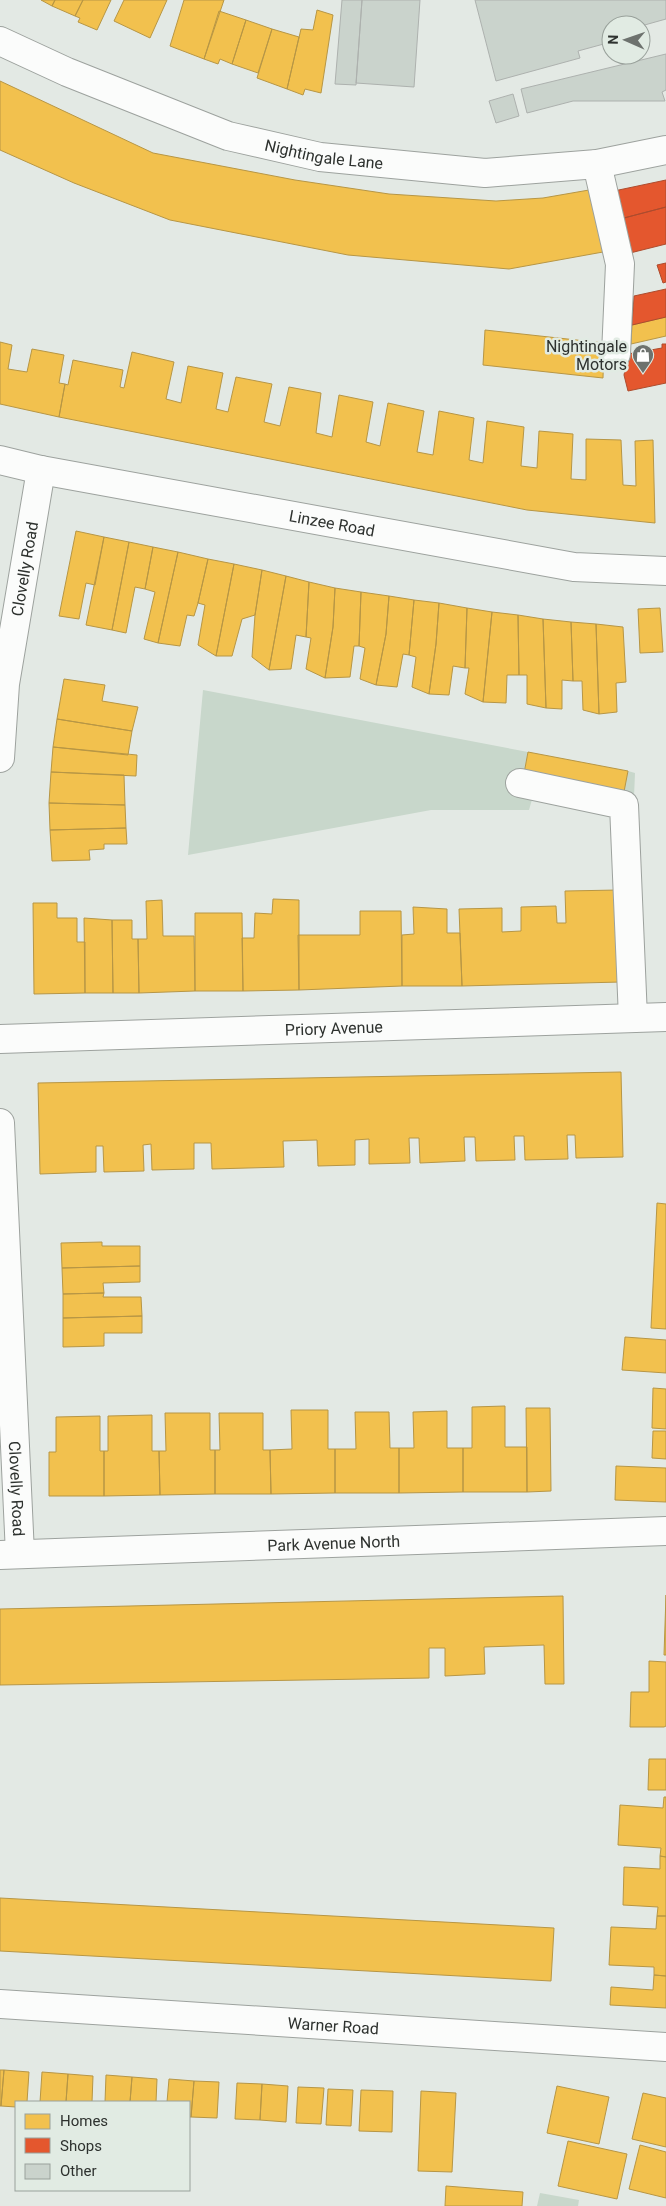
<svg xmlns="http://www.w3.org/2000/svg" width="666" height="2206" font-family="Roboto,sans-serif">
<rect width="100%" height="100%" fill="#e3e9e4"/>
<path fill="#c8d7cb" d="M203 690 528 752 523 778 623 796 628 771 635 773 634 797 615 813 533 796 529 810H431L188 855Z
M540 2193 579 2200 578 2206H537Z"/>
<path fill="#f2c14e" stroke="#b79645" d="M41 0H55L52 6Z
M55 0H83L75 16 52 6Z
M83 0H111L97 30 78 22 80 18 75 16Z
M124 0H167L150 38 114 21Z
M184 0H224L204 59 170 46Z
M317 10 333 15 321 93 305 89 303 95 287 89 301 29 313 30Z
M219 11 246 20 232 64 220 59 218 64 204 59Z
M246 20 272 29 258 73 232 64Z
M272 29 299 37 287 89 257 78Z
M0 81 153 153 295 180 389 194 496 201 543 198 589 190 603 252 509 269 348 255 170 220 74 183 0 150Z
M666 317V336L631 344 632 325Z
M485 330 604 343 603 378 483 365Z
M0 342 12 345 8 369 27 372 32 349 64 355 59 383 65 384 59 417 0 404Z
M132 352 174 362 166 399 181 403 188 366 223 373 216 409 228 412 236 377 272 384 264 422 280 426 289 387 321 393 316 433 332 437 339 395 373 402 366 442 380 446 388 403 424 411 417 452 433 455 439 411 474 418 469 460 483 463 487 421 524 427 521 466 537 468 539 431 573 434 571 479 586 480V439L621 440 623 485 636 486 635 441 653 440 655 523 527 510 59 417 65 384 68 385 73 360 123 370 120 387 124 388Z
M76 531 104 537 95 585 86 583 79 619 59 616Z
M104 537 129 542 112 630 86 625Z
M129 542 153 547 145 589 135 587 126 633 112 630Z
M153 547 178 552 158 643 144 639 155 592 145 589Z
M178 552 208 559 198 603 194 616 187 615 180 646 158 643Z
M208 559 234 564 216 656 198 645 205 605 198 603Z
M234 564 262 570 255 615 242 619 232 656H216Z
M262 570 286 576 269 670 252 657 255 615Z
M286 576 309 582 306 637 296 635 291 669 269 670Z
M309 582 335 588 333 627 325 678 306 669 311 638 306 637Z
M335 588 361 592 359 646H354L350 677 325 678 333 627Z
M361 592 389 596 386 634 376 685 360 679 365 648 359 646Z
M389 596 414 600 409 655 403 654 397 687 376 685 386 634Z
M414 600 439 603 436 644 429 694 412 687 416 657 409 655Z
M439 603 467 608 465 668 453 666 449 695 429 694 436 644Z
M467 608 492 612 483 702 465 694 469 668H465Z
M660 608 663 652 640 653 638 609Z
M492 612 518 615 519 675H507L506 703 483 702Z
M518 615 543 619 546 708 527 704V675H519Z
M543 619 571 622 573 681 562 680V709L546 708Z
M571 622 596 624 599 714 583 710 582 681H573Z
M596 624 623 627 626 682 616 683 617 712 599 714Z
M64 679 105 685 102 701 138 707 132 731 57 719Z
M57 719 132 731 128 755 53 747Z
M53 747 137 755 136 776 51 772Z
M528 752 628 771 623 797 523 779Z
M51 772 124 775 125 805 49 803Z
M49 803 125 805 126 828 50 830Z
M126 828 127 844H104V849L89 850 90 860 52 861 50 830Z
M618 890 621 982 462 986 459 909 502 908V932L521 931V907L556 906 557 923H566L565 891Z
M273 899 299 900V990L243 991 242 938H254L255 913 272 914Z
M162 900 163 936H194L195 991 139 993 138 939H147L146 901Z
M33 903H57V918H77V942H85V993L34 994Z
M413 907 447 909V933H460L462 986H402V935L414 934Z
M360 911H401L402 986 299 990 298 935H360Z
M195 913H242L243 991H195Z
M84 918 112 920 113 993H85Z
M112 920H132V939H138L139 993H113Z
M621 1072 623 1157 576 1158 575 1135H567L568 1159 525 1160 524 1136H514L515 1160 476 1161 475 1137H464L465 1161 420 1163 419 1138H409L410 1163 369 1164V1139L355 1140V1165L318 1166 317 1140 283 1141 284 1167 212 1169 211 1143H194V1169L152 1170 151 1144 143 1145 144 1171 104 1172 103 1146H96V1172L40 1174 38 1083Z
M657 1203 666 1204V1329L651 1328Z
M102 1242V1246H140V1266L62 1268 61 1243Z
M140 1266V1282L103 1283 104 1293 63 1294 62 1268Z
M104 1293 103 1297H141L142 1316 63 1318V1294Z
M142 1316V1333H104V1346L63 1347V1318Z
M625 1337 666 1340V1373L622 1370Z
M653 1388 666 1389V1429L652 1428Z
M505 1406V1447H527V1492H463V1448H472V1407Z
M526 1408H550L551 1491 527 1492Z
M291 1410H328V1449H335V1493L271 1494 270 1450 292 1449Z
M447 1411V1448H463V1492L399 1493V1448H414L413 1412Z
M355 1412H389L390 1448H399V1493H335V1449H356Z
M165 1413H210V1450H215V1494L160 1495 159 1451H166Z
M219 1413H263V1450H270L271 1494H215V1450H220Z
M152 1415V1451H159L160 1495 104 1496V1451H108V1416Z
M100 1416V1451H104V1496H49V1452H56V1417Z
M653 1431H666V1459L652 1458Z
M616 1466 666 1468V1502L615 1500Z
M666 1595V1655H664Z
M563 1596 564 1684H545L544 1645 484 1647 485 1674 445 1676V1648H429V1678L0 1685V1609Z
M649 1661 666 1662V1726L664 1727H630L631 1692H649Z
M649 1759H666V1790H648Z
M664 1797H666V1857L660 1856 661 1848 618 1845 620 1805 663 1808Z
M660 1856 666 1857V1916H657L658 1907 623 1905 624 1867 660 1869Z
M0 1898 554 1928 551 1981 0 1951Z
M657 1916H666V1976L654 1975V1967L609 1965 611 1927 656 1929Z
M654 1975 666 1976V2008L610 2005 611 1987 653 1990Z
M0 2070H4L1 2106H0Z
M4 2070 29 2072 27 2102H16V2107L1 2106Z
M42 2072 68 2074 66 2102H40Z
M68 2074 93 2076 92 2102H66Z
M106 2075 132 2077 130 2102H105Z
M132 2077 157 2079 156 2102H130Z
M169 2079 194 2081 191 2117H189V2102H167Z
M194 2081 219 2082 217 2118 191 2117Z
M237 2083 262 2084 260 2120 235 2119Z
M262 2084 288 2086 286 2122 260 2120Z
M557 2086 609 2097 599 2144 547 2133Z
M298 2087 324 2088 321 2124 296 2123Z
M328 2089 353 2090 351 2126 326 2125Z
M361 2090 393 2091 392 2132 359 2131Z
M421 2091 456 2093 452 2172 418 2171Z
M643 2093 666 2098V2147L632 2139Z
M568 2141 627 2154 617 2199 558 2186Z
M640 2145 666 2152V2198L629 2189Z
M446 2186 523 2192 522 2206H445Z"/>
<path fill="#e4572e" stroke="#ad4c2e" d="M666 180V207L620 219 614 191Z
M666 207V244L630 253 624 218Z
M666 263V282L663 283 657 265Z
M666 289V317L632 325 634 296Z
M662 344H666V383L628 391 624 375 628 354 662 348Z"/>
<path fill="#cad3cc" stroke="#adb1ae" d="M342 0H362L356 85 335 84Z
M362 0H420L414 87 356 83Z
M475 0H666V19L641 26 611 25V42L578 51 580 58 496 81Z
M666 54V90L662 92 665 101H573L527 113 521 89Z
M513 94 519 116 496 123 489 101Z"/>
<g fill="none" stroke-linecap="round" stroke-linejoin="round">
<g stroke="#9da29e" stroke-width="30">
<g id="minor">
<path id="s1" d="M0 41 67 72 228 136 320 157 485 173 597 164 666 150"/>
<path d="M597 164 620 264 616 354"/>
<path id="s2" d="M0 460 41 470 574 567 666 571"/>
<path id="s3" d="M0 758 5 684 41 470"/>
<path d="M520 783 624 805 633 1018"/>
<path id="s4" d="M0 1039 666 1017"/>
<path id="s5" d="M0 1123 20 1554"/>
<path id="s6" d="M0 1555 666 1531"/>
<path id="s7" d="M0 2004 666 2047"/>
</g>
</g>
<use href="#minor" stroke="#fbfcfb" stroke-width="28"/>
</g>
<defs>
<g id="shop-pin" transform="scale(1.125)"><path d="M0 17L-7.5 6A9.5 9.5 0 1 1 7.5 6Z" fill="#6d726e" stroke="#e1ebe3"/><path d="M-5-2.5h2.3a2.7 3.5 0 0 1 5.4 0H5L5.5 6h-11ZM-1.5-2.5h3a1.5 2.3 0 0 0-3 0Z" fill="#fff"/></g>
</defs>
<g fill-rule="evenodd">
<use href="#shop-pin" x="643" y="355"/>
</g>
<g text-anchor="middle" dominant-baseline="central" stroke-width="5" stroke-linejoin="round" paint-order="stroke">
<g font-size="16" fill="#2e322f" stroke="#e1ebe3">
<text stroke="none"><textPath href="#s1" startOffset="345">Nightingale Lane</textPath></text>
<text stroke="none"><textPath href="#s2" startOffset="338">Linzee Road</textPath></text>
<text stroke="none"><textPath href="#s3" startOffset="191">Clovelly Road</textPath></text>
<text stroke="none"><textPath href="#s4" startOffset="334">Priory Avenue</textPath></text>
<text stroke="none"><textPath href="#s5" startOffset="366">Clovelly Road</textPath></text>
<text stroke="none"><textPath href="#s6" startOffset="334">Park Avenue North</textPath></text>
<text stroke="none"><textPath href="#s7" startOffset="334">Warner Road</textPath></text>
</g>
<g font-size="16" fill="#2e322f" stroke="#e1ebe3" text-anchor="end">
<text x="627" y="346">Nightingale<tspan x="627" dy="18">Motors</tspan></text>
</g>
</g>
<rect x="15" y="2101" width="175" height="90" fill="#e1ebe3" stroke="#99a19b"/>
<rect x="25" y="2114" width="25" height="15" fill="#f2c14e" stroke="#99a19b"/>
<text x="60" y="2126" font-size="15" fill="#2e322f">Homes</text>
<rect x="25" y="2138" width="25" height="15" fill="#e4572e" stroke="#99a19b"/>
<text x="60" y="2151" font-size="15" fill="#2e322f">Shops</text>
<rect x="25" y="2164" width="25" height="15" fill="#cad3cc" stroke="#99a19b"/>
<text x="60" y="2176" font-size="15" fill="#2e322f">Other</text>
<g transform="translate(626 40) rotate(272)"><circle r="24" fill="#e1ebe3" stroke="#99a19b"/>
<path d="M0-4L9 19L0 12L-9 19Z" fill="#6d726e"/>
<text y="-8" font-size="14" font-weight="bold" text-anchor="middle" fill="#2e322f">N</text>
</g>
</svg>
